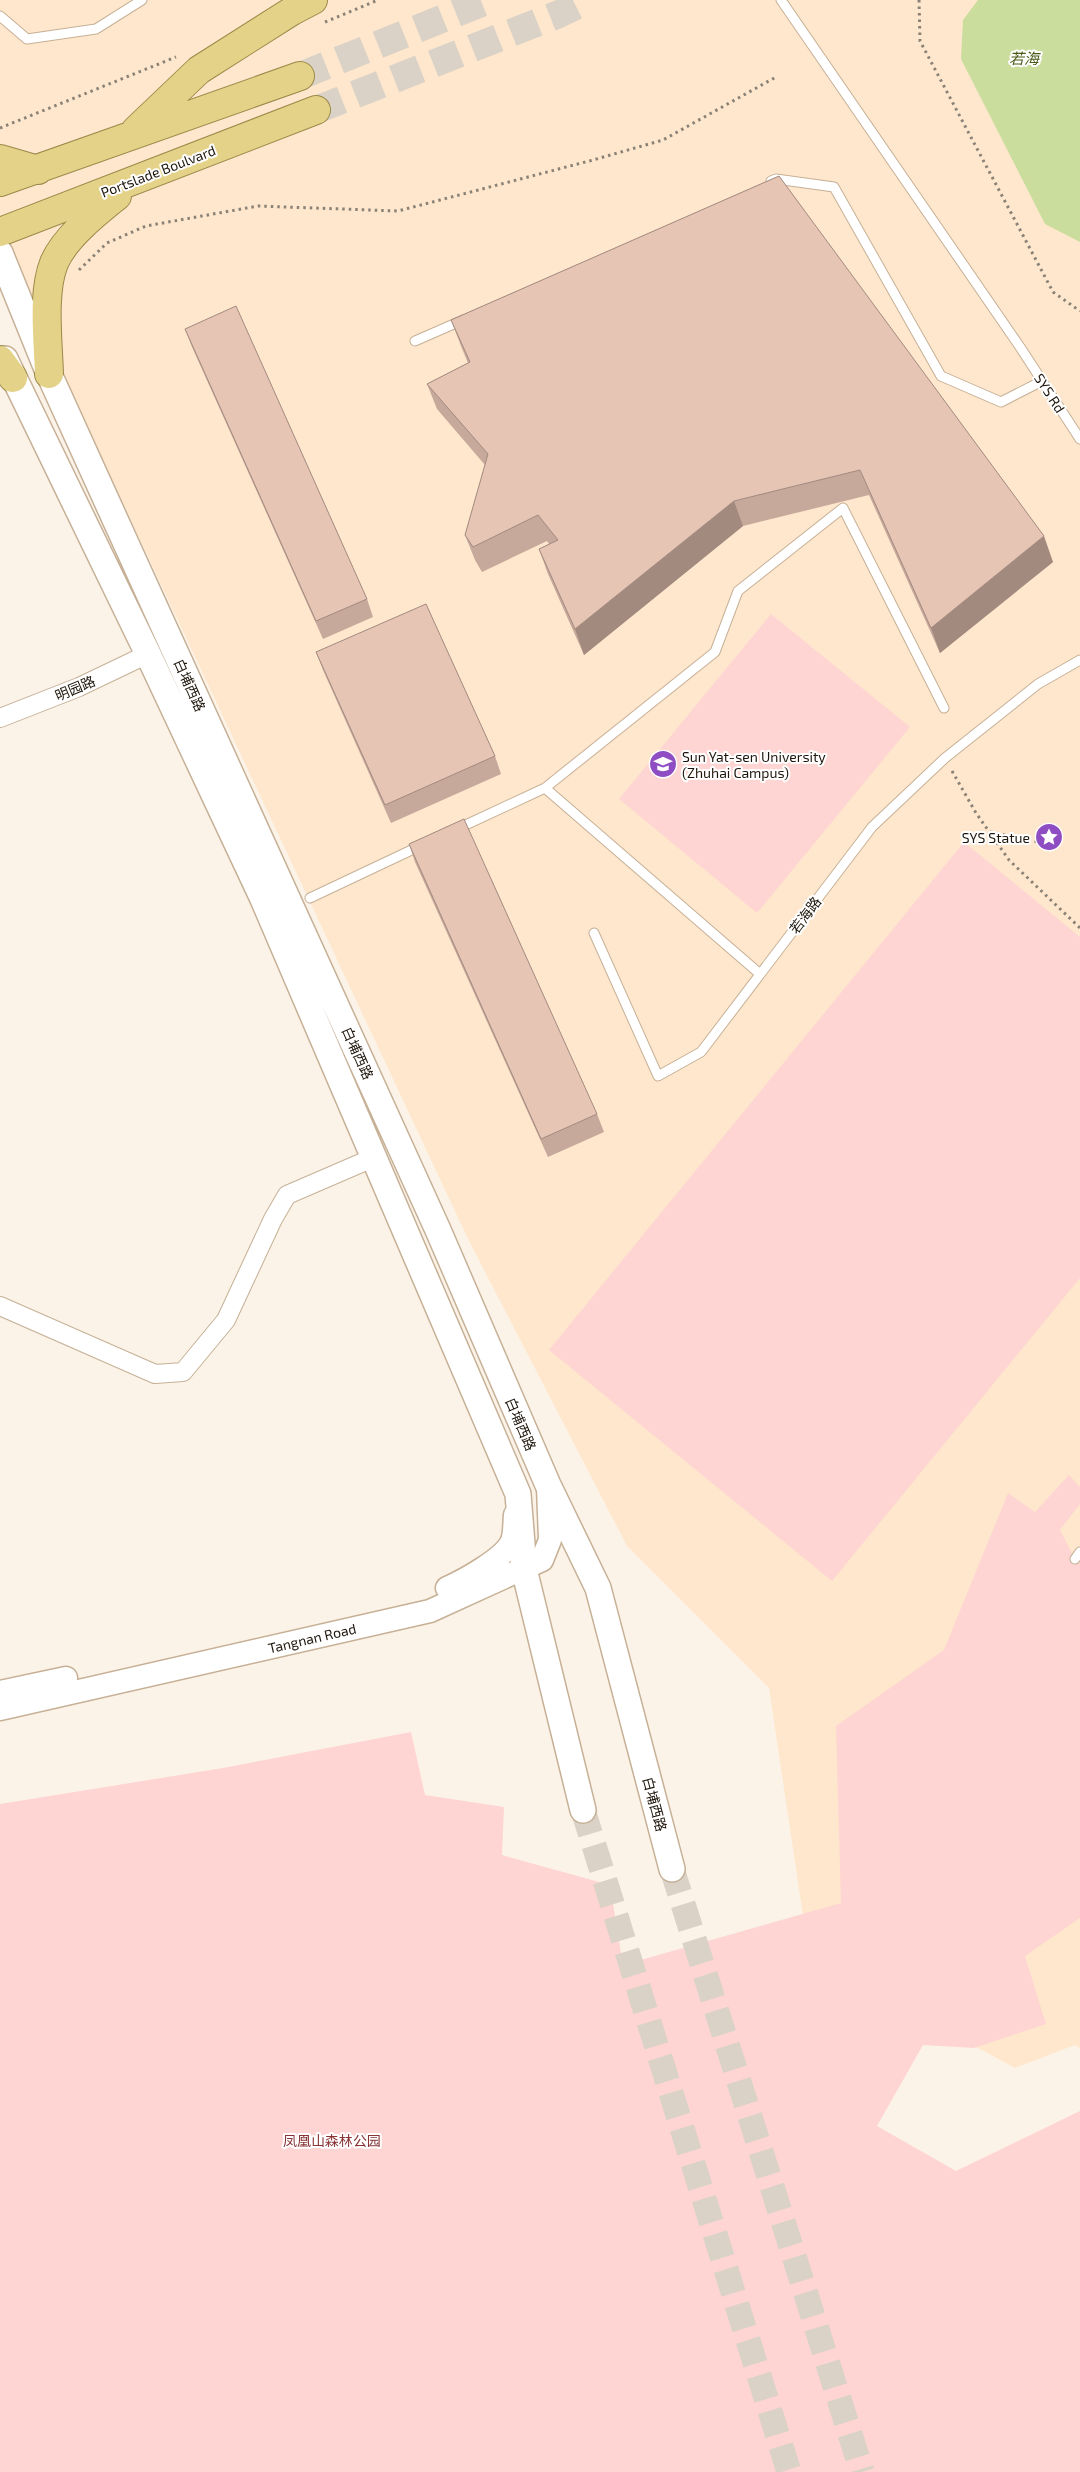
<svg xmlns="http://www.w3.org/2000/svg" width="1080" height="2472" font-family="'Exo 2','Noto Sans SC',sans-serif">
<rect width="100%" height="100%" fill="#fcf3e8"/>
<path fill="#fee7cc" d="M0 0H1080V2048L1075 2045 1015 2068 809 1956 769 1688 627 1546 469 1241 0 241Z"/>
<path fill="#fed5d2" d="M771 614 910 727 757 913 619 799Z
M964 842 1080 937V1278L832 1581 549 1350Z
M1069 1475 1080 1487V1504L1060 1530 1075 1559 1080 1563V1918L1025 1956 1046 2024 974 2048 923 2045 877 2126 956 2171 1080 2111V2472H0V1804L223 1768 411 1732 425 1795 504 1807 502 1855 610 1885 623 1965 841 1903 836 1726 944 1650 1008 1493 1035 1512Z"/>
<path fill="#cadd9c" d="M978 0H1080V242L1045 224 961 59 963 20Z"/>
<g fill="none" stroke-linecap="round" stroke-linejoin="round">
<path stroke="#dbd2c7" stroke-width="25" stroke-dasharray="25 12" stroke-linecap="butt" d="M583 1810 789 2472
M672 1869 862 2472"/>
<path stroke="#dbd2c7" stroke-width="28" stroke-dasharray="28 14" stroke-linecap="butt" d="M300 76 489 0
M316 110 559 14 587 0"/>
<g stroke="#c6b096" stroke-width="11">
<path id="service" d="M781 0 1020 347 1080 439
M0 16 27 39 96 29 142 0
M771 181 776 179 834 187 941 376 1001 402 1042 381
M415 341 463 320
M545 788 715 652 738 591 843 508 944 708
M457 829 545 788 760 974
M310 898 420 846
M594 933 658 1076 701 1052 872 827 945 758 1038 684 1080 660
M1075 1559 1080 1552"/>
</g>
<g stroke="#c6b096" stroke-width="20">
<path id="minor" d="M0 718 79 687 148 654
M0 1306 155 1374 183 1372 226 1320 273 1219 287 1195 375 1157"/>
</g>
<g stroke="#c6b096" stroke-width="25">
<path id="tertiary" d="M447 1588C463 1581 503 1559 511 1543 515 1536 514 1523 515 1515
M0 1692 66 1678
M0 1709 430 1611 542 1560 550 1540 548 1487"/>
</g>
<g stroke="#c6b096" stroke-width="28">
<path id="secondary" d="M0 253 49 374 438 1230 548 1485 598 1588 672 1869
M5 359 148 654 263 899 518 1494 524 1569 583 1810"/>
</g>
<g stroke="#9a8949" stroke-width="30">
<path id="trunk" d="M136 130 199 70 292 11 313 0
M0 159 38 170
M0 182 300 76
M0 232 316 110
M0 360 13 378
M49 374C48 341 42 293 54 263 65 237 96 213 117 196"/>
</g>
<path stroke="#8a8277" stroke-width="3" stroke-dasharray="2.5 4" stroke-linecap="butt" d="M919 0 920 41 1053 292 1080 311
M325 22 378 0
M0 128 176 57
M79 270 107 243 146 226 258 206 398 211 593 160 663 140 776 77
M952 771 976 813 1009 860 1080 928
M990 832 1053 845"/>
<use href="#service" stroke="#fff" stroke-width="9"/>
<use href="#minor" stroke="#fff" stroke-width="18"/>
<use href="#tertiary" stroke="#fff" stroke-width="22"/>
<use href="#secondary" stroke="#fff" stroke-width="25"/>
<use href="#trunk" stroke="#e4d288" stroke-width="28"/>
</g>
<path fill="#c7a99c" d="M779 176 1053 562 940 653 869 495 743 526 584 655 548 574 539 549 549 544 547 541 482 572 475 560 465 535 485 465 437 409 427 384 468 363 461 346 451 320Z
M185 329 367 599 373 617 323 639 192 347Z
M316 652 495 756 501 774 391 823 323 670Z
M409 844 597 1114 604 1132 548 1157 415 862Z"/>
<path fill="#a28a7f" d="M734 501 743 526 584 655 575 629Z
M1044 536 1053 562 940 653 931 628Z"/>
<path fill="#e7c5b5" stroke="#a28a7f" d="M779 176 1044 536 931 628 860 470 734 501 575 629 539 549 558 540 538 515 473 547 465 535 488 454 427 384 470 362 451 320Z
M236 306 367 599 316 621 185 329Z
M426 604 495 756 385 805 316 652Z
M464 819 597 1114 541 1139 409 844Z"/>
<defs>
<g id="university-disc" transform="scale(1.4375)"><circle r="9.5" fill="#8e4dc2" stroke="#fff"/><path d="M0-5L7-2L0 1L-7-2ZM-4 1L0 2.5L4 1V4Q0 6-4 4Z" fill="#fff"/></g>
<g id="sight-disc" transform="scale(1.4375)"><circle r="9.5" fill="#8e4dc2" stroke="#fff"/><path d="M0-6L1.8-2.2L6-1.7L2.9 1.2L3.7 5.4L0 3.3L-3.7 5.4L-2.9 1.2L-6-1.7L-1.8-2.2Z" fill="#fff"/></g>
</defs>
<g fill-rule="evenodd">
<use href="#university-disc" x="663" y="764"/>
<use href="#sight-disc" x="1049" y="837"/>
</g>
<g text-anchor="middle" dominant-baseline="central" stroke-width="4" stroke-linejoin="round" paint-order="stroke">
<g font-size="14" fill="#1e160c" stroke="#fff">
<text transform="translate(158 171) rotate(-21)">Portslade Boulvard</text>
<text transform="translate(1050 393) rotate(57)">SYS Rd</text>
<text transform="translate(190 685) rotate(66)">白埔西路</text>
<text transform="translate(75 688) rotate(-23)">明园路</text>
<text transform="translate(805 915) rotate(-53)">若海路</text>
<text transform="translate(358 1053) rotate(66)">白埔西路</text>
<text transform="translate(521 1424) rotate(67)">白埔西路</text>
<text transform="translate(312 1638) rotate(-13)">Tangnan Road</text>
<text transform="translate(655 1804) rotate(75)">白埔西路</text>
</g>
<g font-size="14" fill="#1e160c" stroke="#fff" text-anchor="start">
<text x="682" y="756">Sun Yat-sen University<tspan x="682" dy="16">(Zhuhai Campus)</tspan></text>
<text x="1030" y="837" text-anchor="end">SYS Statue</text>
</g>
<g font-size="14" fill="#893335" stroke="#fff">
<text x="332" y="2140">凤凰山森林公园</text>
</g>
<g font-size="15" font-style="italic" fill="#4b5a15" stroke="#fff">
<text x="1024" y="58">若海</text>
</g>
</g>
</svg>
